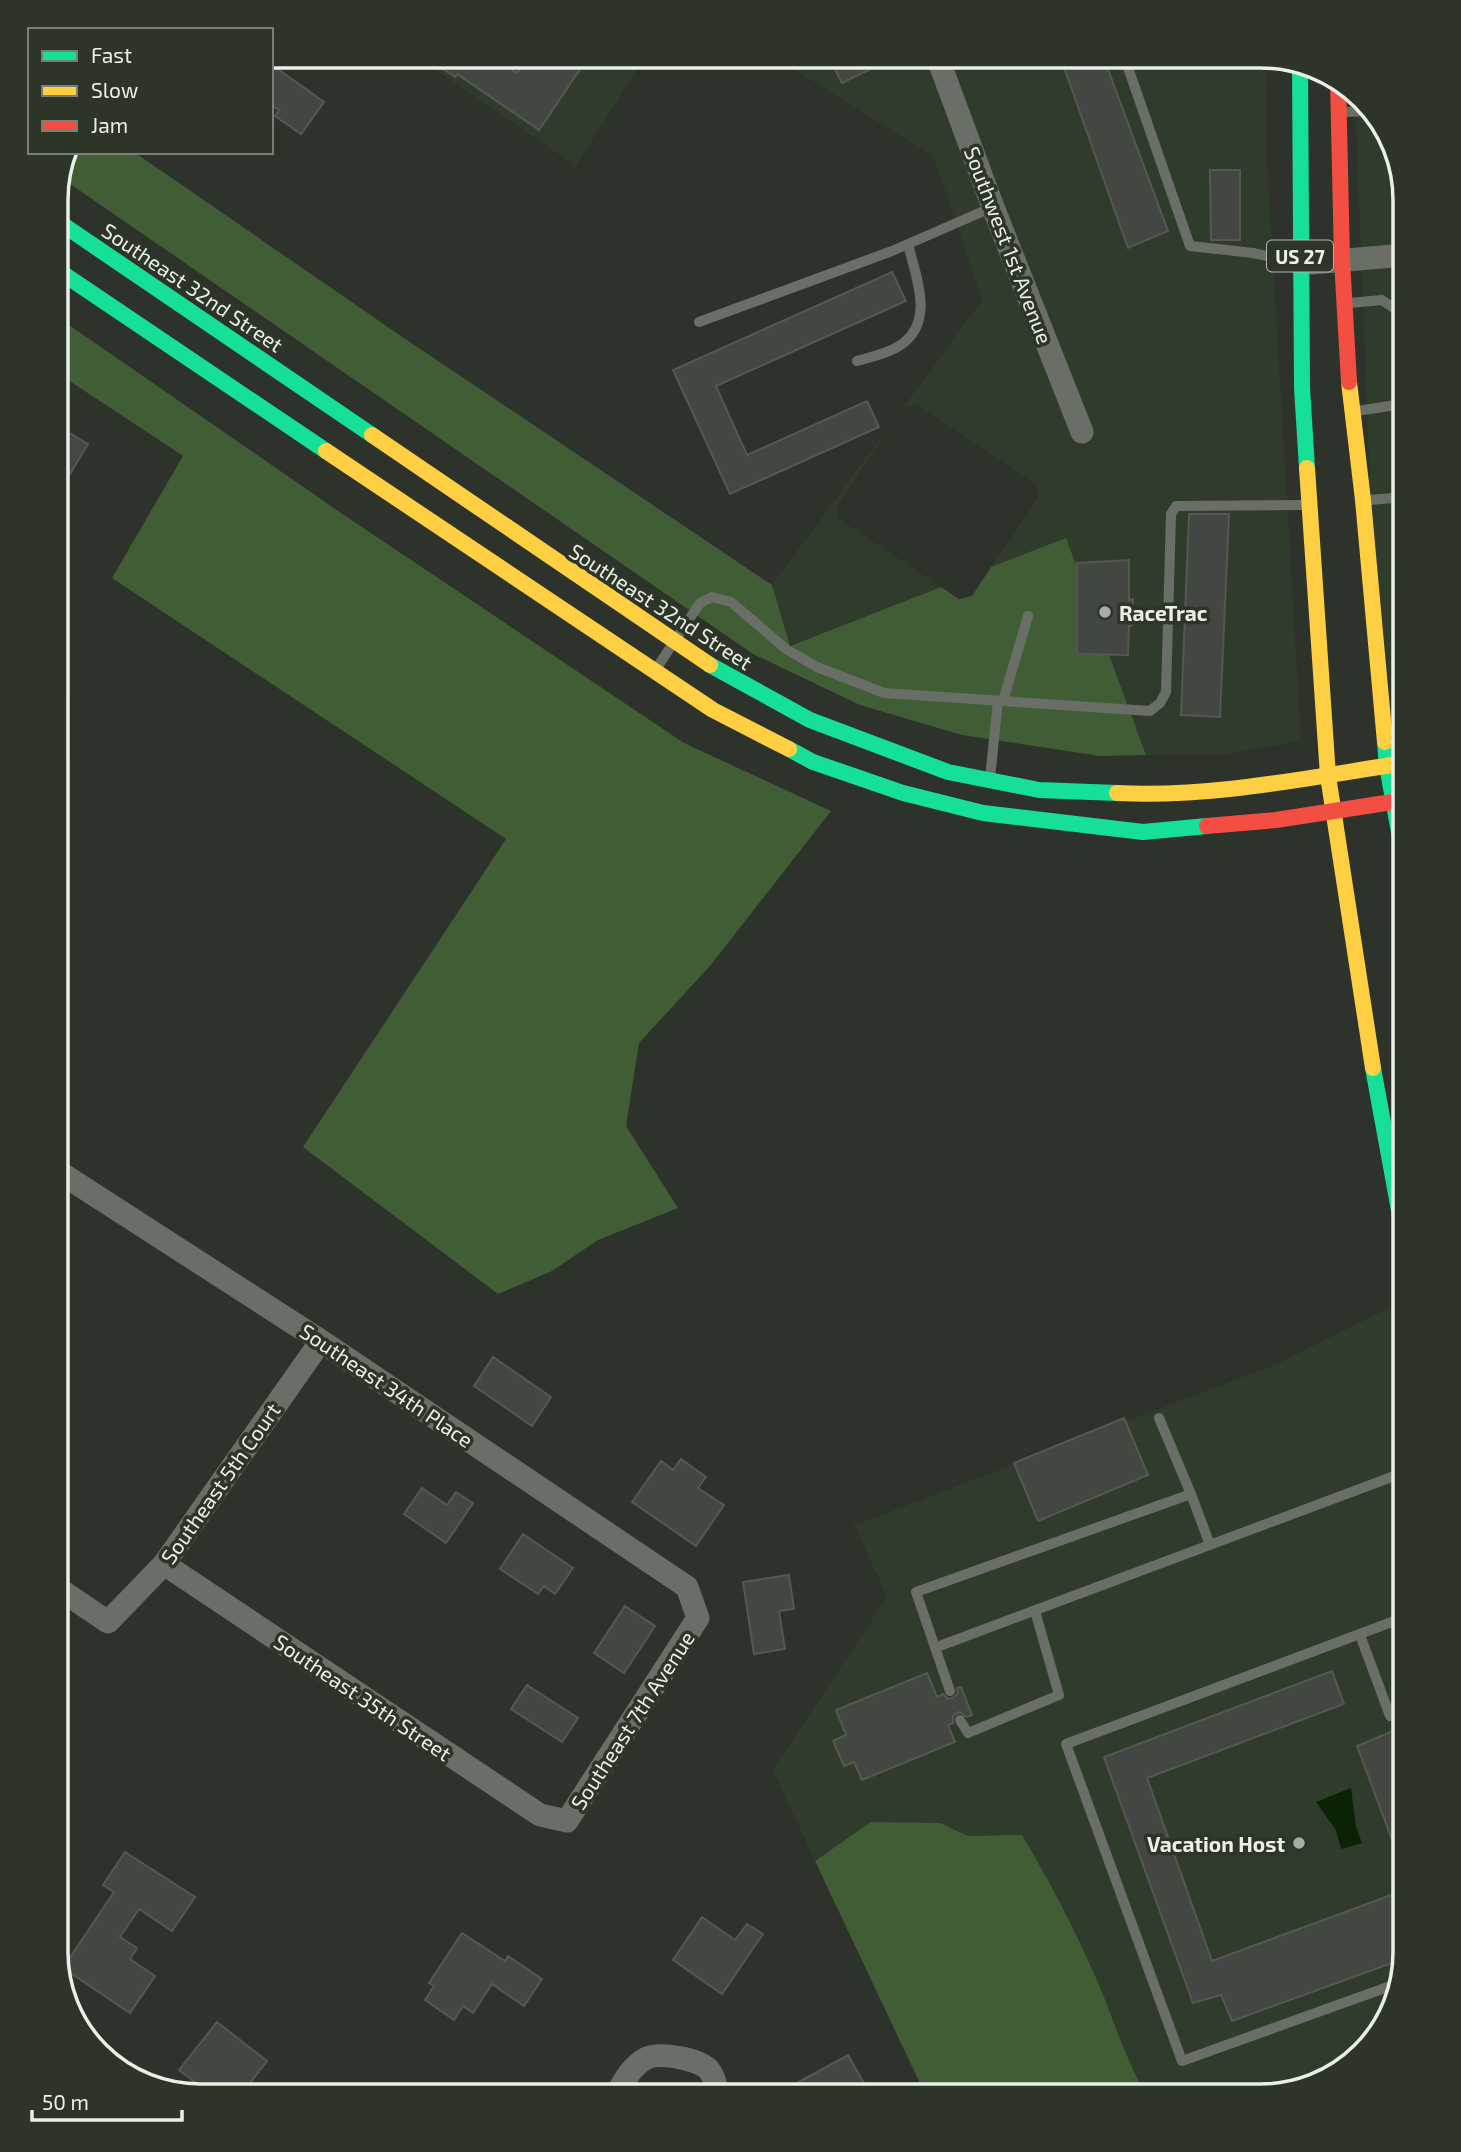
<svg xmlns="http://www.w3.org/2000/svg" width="1461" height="2152" font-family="'Exo 2',sans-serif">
<rect width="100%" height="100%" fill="#2d322b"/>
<path fill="#303c2b" d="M415 56H645L576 166Z
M773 56H1266L1267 159 1301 741 1221 755H1146L1066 539 991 567 1038 498 1036 484 916 404 903 408 982 300 934 157Z
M1355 97 1386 129 1405 201V724L1394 725 1371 513Z
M900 412 837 506 839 519 941 587 789 646 772 585Z
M1397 1304 1405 1351V1952L1385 2024 1332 2077 1261 2096H1147L1134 2074 1096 1978 1022 1835 968 1836 940 1823 872 1822 815 1861 773 1770 887 1597 853 1521 858 1524 1279 1363Z"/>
<path fill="#405d35" d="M65 152H134L398 334 772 585 790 646 941 587 959 599 972 596 991 567 1066 538 1146 755 1100 756 962 735 860 705 753 654 60 177Z
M56 316 341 513 684 743 831 811 710 966 639 1043 626 1126 678 1208 598 1240 552 1271 498 1294 303 1147 506 839 112 578 183 456 56 372Z
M871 1822 940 1823 968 1836 1022 1835C1050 1882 1074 1928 1096 1978 1113 2017 1125 2059 1147 2096H926L815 1861Z"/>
<path fill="#0a2304" d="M1351 1788 1356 1827 1362 1843 1341 1849 1336 1830 1316 1802Z"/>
<path fill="#434742" stroke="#545852" stroke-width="2" d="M425 56H493L517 73 528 56H589L539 130 457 74 455 77Z
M828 56H897L842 83Z
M1060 56H1103L1168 231 1128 248Z
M271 64 324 102 301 134 275 116 279 110 271 105Z
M1210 170H1240V240H1211Z
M892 272 906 301 716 386 747 455 867 401 879 427 730 494 673 370Z
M56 425 88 444 56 497Z
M1189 514H1229L1220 717 1181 715Z
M1129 560V600L1133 599 1132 625 1129 626 1128 655 1077 654V563Z
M493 1357 551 1397 532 1426 474 1386Z
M1124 1418 1148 1475 1038 1521 1014 1463Z
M681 1459 706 1477 698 1488 724 1505 696 1546 632 1502 661 1461 673 1470Z
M422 1488 447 1505 456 1492 473 1503 446 1543 404 1514Z
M523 1534 573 1568 555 1594 544 1586 538 1594 500 1569Z
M789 1575 794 1609 779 1611 785 1649 754 1654 743 1582Z
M625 1606 655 1626 624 1673 594 1653Z
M1332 1671 1344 1704 1147 1778 1212 1961 1405 1890V1952L1403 1959 1232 2021 1221 1995 1193 2003 1104 1757Z
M927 1673 937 1697 943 1694 948 1699 953 1698 958 1693 957 1688 961 1687 972 1715 967 1717 959 1712 953 1716V1723L948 1725 955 1742 862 1780 854 1762 844 1766 833 1741 846 1735 836 1710Z
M527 1685 578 1718 562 1742 511 1709Z
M1405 1726V1868L1403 1869 1357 1746Z
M125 1852 195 1897 172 1931 139 1909 120 1937 137 1948 130 1959 155 1976 130 2013 63 1968 114 1892 103 1885Z
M702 1917 735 1940 747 1924 763 1934 722 1994 673 1960Z
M462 1933 505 1961 508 1956 542 1979 524 2006 492 1984 473 2013 463 2006 454 2020 425 2000 434 1986 429 1983Z
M217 2022 267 2061 240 2096H198L204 2089 179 2070Z
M848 2055 864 2083 851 2090 855 2096H773Z"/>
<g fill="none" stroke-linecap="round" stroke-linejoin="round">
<path stroke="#696f67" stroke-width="10" d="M1124 56 1190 246 1253 253 1294 262
M1344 112 1369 111
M1350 303 1382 300 1405 316
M699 322 892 251 993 207
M857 361C870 357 887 354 899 346 936 323 916 278 908 244
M1357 411 1396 405 1405 392
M1369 500 1405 497
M656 669 700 603 712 597 731 602 786 649 817 667 884 693 1150 711 1160 703 1166 692 1171 514 1176 506 1305 505
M1003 701 1028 616
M990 778 998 701
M1159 1418 1191 1494
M1360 1635 1390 1716 1405 1711
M937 1647 1405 1472
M950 1691 916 1592 1191 1494 1210 1545
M960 1720 968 1733 1059 1695 1035 1611
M1396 1984 1182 2061 1066 1744 1405 1617"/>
<path stroke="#696f67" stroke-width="23" d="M937 56 993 207 1082 432
M1300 264 1405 255
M56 1170 321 1341 687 1587 698 1618 567 1821 540 1815 164 1564
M56 1587 108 1622 164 1564 321 1341
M616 2096C623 2082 632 2065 647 2058 661 2052 699 2059 709 2070 715 2078 716 2086 717 2096"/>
<path stroke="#16e098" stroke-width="16" d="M1300 65 1302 388 1307 468
M56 220 372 435
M56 269 326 451
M710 665 810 720 948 772 1039 790 1117 793
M1385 742 1387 766 1405 865
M789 749 813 762 903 793 983 813 1143 832 1207 826
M1373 1068 1405 1243"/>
<path stroke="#ffcf43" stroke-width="16" d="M1349 382 1363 500 1385 742
M372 435 710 665
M326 451 713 710 789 749
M1307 468 1328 776 1373 1068
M1117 793C1214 798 1310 777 1405 763"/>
<path stroke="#f24e42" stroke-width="16" d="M1338 80 1342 260 1349 382
M1207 826 1276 820 1405 800"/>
</g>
<g fill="#a7aea5" stroke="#2c3528" stroke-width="2.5">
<circle cx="1105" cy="612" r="7"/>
<circle cx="1299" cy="1843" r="7"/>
</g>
<g text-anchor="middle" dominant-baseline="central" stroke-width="7" stroke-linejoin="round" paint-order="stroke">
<rect fill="#2c3528" stroke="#b0b8ae" stroke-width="2" x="1267" y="240.5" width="66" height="31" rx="5"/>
<g font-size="19" font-weight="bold" fill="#e9f0e7">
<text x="1300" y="256">US 27</text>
</g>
<g font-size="21" fill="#e9f0e7" stroke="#2c3528">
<text transform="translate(1009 245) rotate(69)">Southwest 1st Avenue</text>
<text transform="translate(193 287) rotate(34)">Southeast 32nd Street</text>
<text transform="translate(661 606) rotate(33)">Southeast 32nd Street</text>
<text transform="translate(387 1385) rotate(34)">Southeast 34th Place</text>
<text transform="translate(220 1483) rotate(-55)">Southeast 5th Court</text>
<text transform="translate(363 1697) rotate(34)">Southeast 35th Street</text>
<text transform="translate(632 1720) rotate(-57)">Southeast 7th Avenue</text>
</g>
<g font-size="21" font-weight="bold" fill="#e9f0e7" stroke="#2c3528" text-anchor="start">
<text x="1119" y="612">RaceTrac</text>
<text x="1285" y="1843" text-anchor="end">Vacation Host</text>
</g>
</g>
<path d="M0 0H1461V2152H0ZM200 68H1261A132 132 0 0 1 1393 200V1952A132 132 0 0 1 1261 2084H200A132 132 0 0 1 68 1952V200A132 132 0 0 1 200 68Z" fill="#2c3528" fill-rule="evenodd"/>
<path fill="none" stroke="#e9f0e7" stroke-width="3.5" d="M200 68H1261A132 132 0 0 1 1393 200V1952A132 132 0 0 1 1261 2084H200A132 132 0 0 1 68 1952V200A132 132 0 0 1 200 68Z"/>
<rect x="28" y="28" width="245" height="126" fill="#2c3528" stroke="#788074" stroke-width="2"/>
<rect x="42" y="51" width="35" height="10" fill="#16e098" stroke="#788074" stroke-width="2"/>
<text x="91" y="63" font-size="21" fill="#e9f0e7">Fast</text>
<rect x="42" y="86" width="35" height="10" fill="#ffcf43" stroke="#788074" stroke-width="2"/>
<text x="91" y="98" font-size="21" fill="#e9f0e7">Slow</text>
<rect x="42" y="121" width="35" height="10" fill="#f24e42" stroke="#788074" stroke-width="2"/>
<text x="91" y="133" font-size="21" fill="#e9f0e7">Jam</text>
<path d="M32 2110v10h150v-10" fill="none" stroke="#e9f0e7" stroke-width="3.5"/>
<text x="42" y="2110" font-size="21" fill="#e9f0e7" stroke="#2c3528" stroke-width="5" paint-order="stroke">50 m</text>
</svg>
